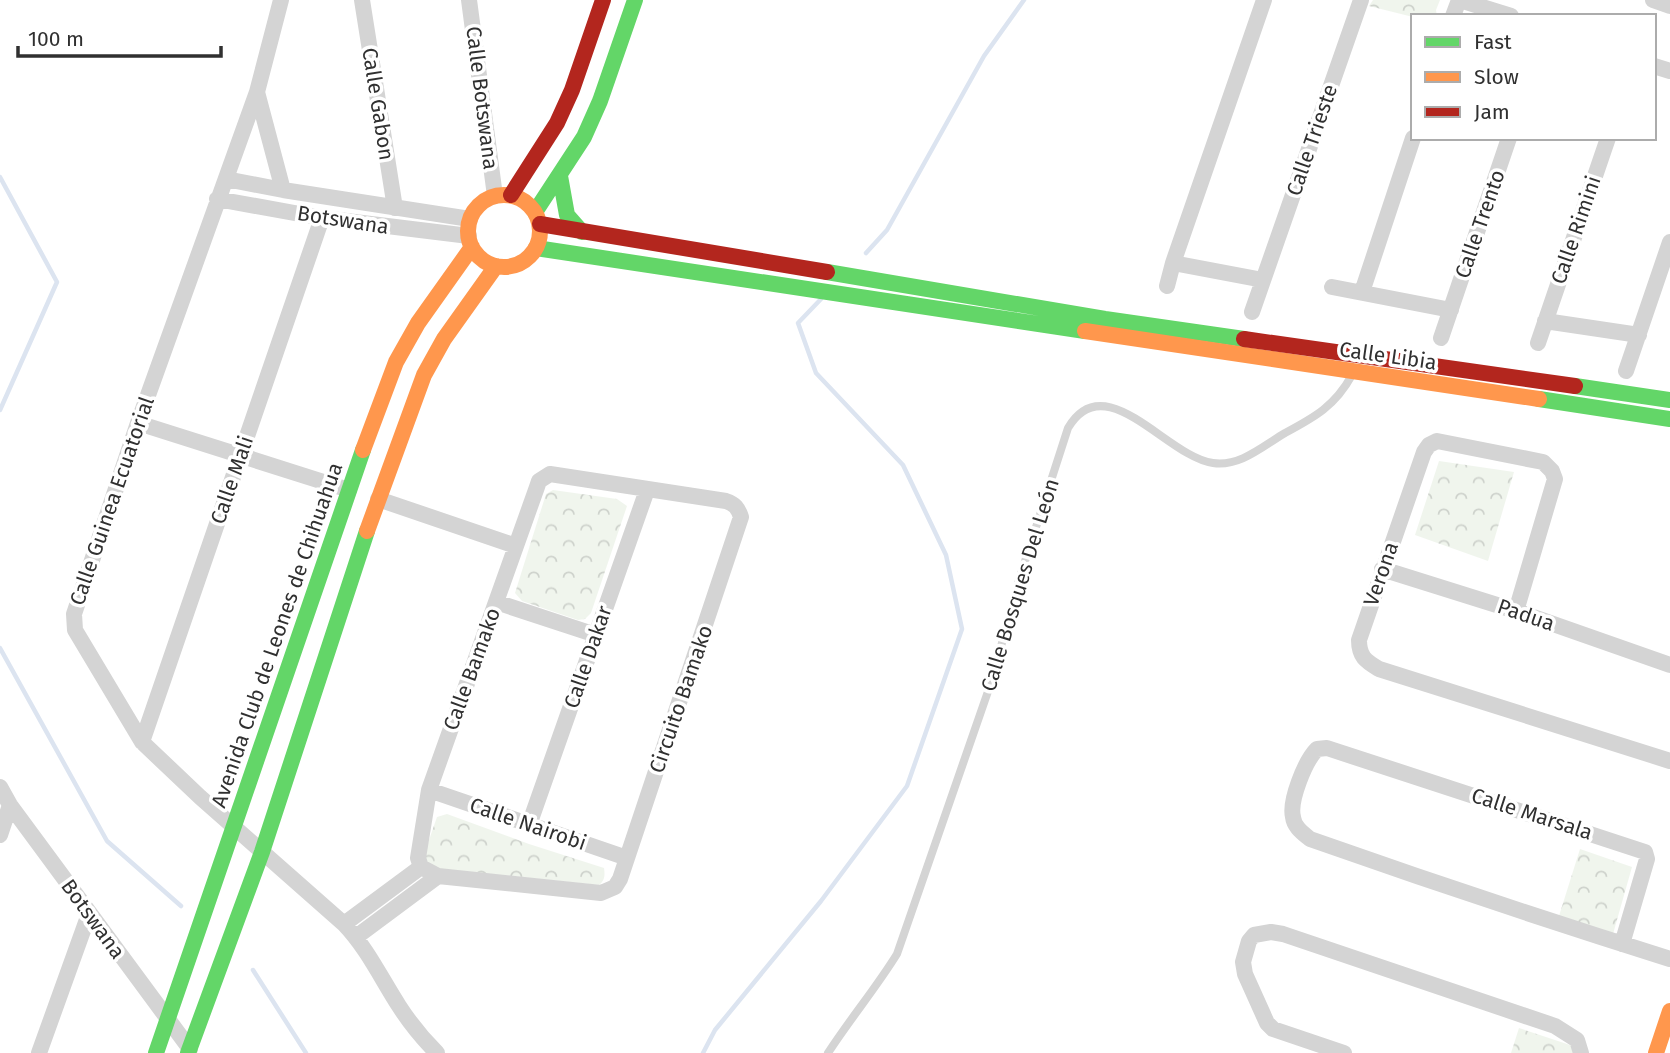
<svg xmlns="http://www.w3.org/2000/svg" width="1670" height="1053" font-family="'Fira Sans',sans-serif">
<defs>
<pattern id="park-crowns" width="20" height="18" patternUnits="userSpaceOnUse" patternTransform="scale(1.75)"><rect width="20" height="18" fill="#f0f5ed"/><path d="M2 6a3 3 0 1 1 6 0M12 15a3 3 0 1 1 6 0" fill="none" stroke="#ced2cc"/></pattern>
</defs>
<rect width="100%" height="100%" fill="#fff"/>
<path fill="url(#park-crowns)" d="M1373 0H1440L1436 10 1437 16 1413 17 1369 6Z
M1439 461 1514 472 1488 561 1415 535Z
M553 490 617 499 627 506 591 613 585 619 578 620 522 601 515 593 546 494Z
M447 814 529 844 604 868C605 875 605 880 599 885L430 868 422 860 437 817Z
M1580 849 1632 867 1613 934 1559 916Z
M1519 1028 1576 1047 1574 1053H1511Z"/>
<g fill="none" stroke-linecap="round" stroke-linejoin="round">
<path stroke="#dce4f0" stroke-width="4.5" d="M0 177 57 282 0 410
M866 253 887 230 984 56 1024 0
M0 648 107 841 181 906
M253 970 306 1053
M703 1053 715 1030 821 901 907 786 962 629 946 555 903 465 816 373 798 323 821 299"/>
<path stroke="#d4d4d4" stroke-width="8" d="M828 1053C850 1019 876 988 897 954L993 677 1017 586 1068 428C1105 365 1167 457 1213 463 1240 467 1263 446 1285 433 1315 417 1335 406 1352 375"/>
<path stroke="#d4d4d4" stroke-width="16" d="M281 0 257 92 138 423 74 614 75 630 142 742 200 797 344 924C367 948 381 978 399 1006 410 1023 423 1039 437 1053
M362 0 395 208
M469 0 495 196
M1460 0 1511 16
M1653 0 1670 6
M1453 16 1459 0
M1654 66 1670 71
M257 92 283 190
M226 179 283 190 470 219
M217 199 322 218 469 236
M1173 263 1263 280
M1167 286 1173 263 1264 0
M1332 287 1451 310
M1362 292 1413 138
M1252 312 1361 0
M1545 321 1639 335
M1441 338 1509 138
M1538 343 1608 138
M1626 371 1670 242
M138 423 349 490
M550 474 726 501C735 504 738 508 741 517L620 879 615 887 601 893 438 876 421 867 418 858 429 790 537 487 539 481Z
M378 499 516 546
M1382 569 1516 611 1670 665
M496 602 596 635
M1516 611 1555 479 1552 471 1543 462 1437 441 1429 445 1424 452 1359 640C1359 657 1366 661 1379 669L1670 761
M142 742 322 218
M0 787 10 805 190 1049
M429 790 627 858
M529 825 647 490
M0 835 10 805
M344 924 421 867
M356 937 438 876
M1622 944 1647 859 1645 852 1327 748 1317 749C1305 761 1289 801 1293 817 1294 827 1303 833 1310 839 1429 881 1549 921 1670 959
M39 1053 89 914
M1344 1053 1273 1029 1267 1023 1245 974 1243 962 1249 941 1254 935 1271 932 1283 934 1555 1026 1577 1040 1581 1053"/>
<path stroke="#63d668" stroke-width="16" d="M560 176 567 215 582 232
M535 212 584 137 600 101 635 0
M536 248 1085 331
M827 272 1105 319 1244 339
M1575 386 1670 400
M1539 399 1670 419
M156 1053 363 450
M188 1053 262 852 367 531"/>
<path stroke="#ff974d" stroke-width="16" d="M468 231a36 36 0 1 1 72 0a36 36 0 1 1-72 0Z
M1085 331 1539 399
M363 450 396 362 418 323 472 247
M367 531 424 375 444 339 496 266
M1656 1053 1670 1011"/>
<path stroke="#b3261e" stroke-width="16" d="M511 195 557 123 572 90 603 0
M540 224 827 272
M1244 339 1575 386"/>
</g>
<g text-anchor="middle" dominant-baseline="central" stroke-width="7" stroke-linejoin="round" paint-order="stroke">
<g font-size="21" fill="#303030" stroke="#fff">
<text transform="translate(482 98) rotate(83)">Calle Botswana</text>
<text transform="translate(378 104) rotate(81)">Calle Gabon</text>
<text transform="translate(1312 140) rotate(-71)">Calle Trieste</text>
<text transform="translate(343 220) rotate(9)">Botswana</text>
<text transform="translate(1480 224) rotate(-71)">Calle Trento</text>
<text transform="translate(1576 230) rotate(-71)">Calle Rimini</text>
<text transform="translate(1388 356) rotate(8)">Calle Libia</text>
<text transform="translate(232 480) rotate(-71)">Calle Mali</text>
<text transform="translate(112 501) rotate(-71)">Calle Guinea Ecuatorial</text>
<text transform="translate(1381 574) rotate(-71)">Verona</text>
<text transform="translate(1020 585) rotate(-73)">Calle Bosques Del León</text>
<text transform="translate(1526 615) rotate(19)">Padua</text>
<text transform="translate(277 635) rotate(-71)">Avenida Club de Leones de Chihuahua</text>
<text transform="translate(588 657) rotate(-71)">Calle Dakar</text>
<text transform="translate(472 669) rotate(-70)">Calle Bamako</text>
<text transform="translate(681 699) rotate(-71)">Circuito Bamako</text>
<text transform="translate(1532 814) rotate(18)">Calle Marsala</text>
<text transform="translate(528 824) rotate(19)">Calle Nairobi</text>
<text transform="translate(93 919) rotate(54)">Botswana</text>
</g>
</g>
<rect x="1411" y="14" width="245" height="126" fill="#ffffff" stroke="#acacac" stroke-width="2"/>
<rect x="1425" y="37" width="35" height="10" fill="#63d668" stroke="#acacac" stroke-width="2"/>
<text x="1474" y="49" font-size="21" fill="#303030">Fast</text>
<rect x="1425" y="72" width="35" height="10" fill="#ff974d" stroke="#acacac" stroke-width="2"/>
<text x="1474" y="84" font-size="21" fill="#303030">Slow</text>
<rect x="1425" y="107" width="35" height="10" fill="#b3261e" stroke="#acacac" stroke-width="2"/>
<text x="1474" y="119" font-size="21" fill="#303030">Jam</text>
<path d="M18 46v10h203v-10" fill="none" stroke="#303030" stroke-width="3.5"/>
<text x="28" y="46" font-size="21" fill="#303030" stroke="#ffffff" stroke-width="5" paint-order="stroke">100 m</text>
</svg>
